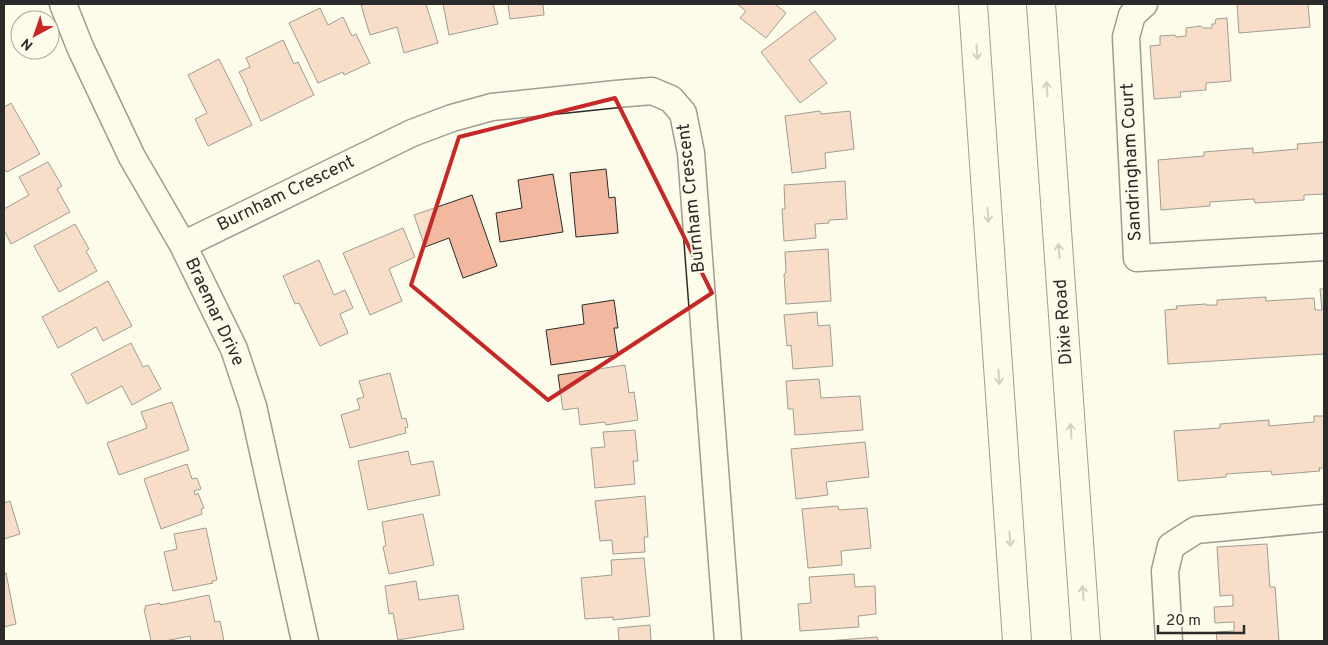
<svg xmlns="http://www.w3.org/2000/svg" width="1328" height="645" font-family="Overpass,sans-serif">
<rect width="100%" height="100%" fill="#fdfbea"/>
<path fill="#f2b8a0" stroke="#2b2b2b" d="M365 4H426L438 43 404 53 397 27 370 35 361 5Z
M443 4H493L498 24 449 35Z
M508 4H543L544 15 510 19Z
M737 4H775L786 13 766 38 740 18 746 11Z
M1237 4H1308L1310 27 1239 33Z
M320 8 328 25 343 17 352 36 356 34 370 63 344 75 343 72 318 83 289 23Z
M815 11 836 39 809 60 827 83 800 103 761 52Z
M1227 18 1231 81 1206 83V90L1180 92 1181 97 1154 99 1150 46 1160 45V36L1175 35 1176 37 1186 36V28L1201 26 1203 28H1212V24H1215L1216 19Z
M283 40 294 64 298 62 314 95 261 121 247 90H248L239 72 250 67 246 58Z
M219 59 252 125 208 146 195 119 207 113 188 75Z
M11 103 40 154 7 172 5 170H4V107Z
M820 111 821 114 850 111 854 149 825 153 826 168 792 173 785 116Z
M1324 142V194L1304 195V200L1255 203 1254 199 1210 202V206L1161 210 1158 160 1204 156V152L1253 148V153L1298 149 1297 144Z
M48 162 62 186 57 189 70 212 11 244 4 230V209L29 195 19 177Z
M606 169 609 198 615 197 618 233 576 237 570 173Z
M553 174 563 232 500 242 496 213 522 208 518 180Z
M845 181 847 219 829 220V223L815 224 816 238 784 241 782 209H785L784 185Z
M472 195 497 266 463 278 449 238 425 247 414 215Z
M75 224 89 249 86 251 97 271 59 292 34 246Z
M403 228 415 257 389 269 402 301 370 315 343 253Z
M828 249 831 301 786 304 784 274 786 273 785 252Z
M319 260 334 295 345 290 353 308 340 314 348 333 320 346 299 303 295 304 283 276Z
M108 281 132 326 103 341 96 327 58 348 42 317Z
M1320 289H1324V354L1168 364 1165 310 1177 309 1176 306 1206 304V305H1217V300L1266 297V301L1314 298 1315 310H1322Z
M614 300 618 328H614L618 355 551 365 546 330 584 324 582 305Z
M817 312 818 326 830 325 833 366 793 369 791 345 787 346 784 315Z
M131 343 143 367 148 365 161 389 132 405 122 386 87 404 71 374Z
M625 365 629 393 634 392 638 420 606 425 605 422 580 425 578 408 563 410 558 375Z
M390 373 402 419 406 418 408 427 405 428 406 433 350 448 341 415 360 409 357 399 364 397 359 381Z
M819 379 821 398 860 396 863 430 795 435 793 409H788L786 381Z
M172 402 189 450 119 475 107 443 147 428 141 412Z
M1314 416H1324V468H1319L1320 471 1272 475 1271 471 1226 474V477L1178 481 1174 431 1220 428V424L1269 420V426L1314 422Z
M635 430 638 461H633L635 484 595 488 591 448 605 447 603 432Z
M865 442 869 477 826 482 828 495 796 499 791 449Z
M408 451 411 465 433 461 440 495 368 510 358 461Z
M187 464 192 479 197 478 201 489 194 491 195 495 198 493 204 508 201 509 202 514 161 529 144 479Z
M645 496 648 537H644L645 552 613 554 612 540 600 541 595 501Z
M10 501 20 534 4 539V503Z
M838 506 839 510 867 508 871 548 841 551 842 565 808 568 802 509Z
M423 514 434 565 389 574 383 547 386 546 382 522Z
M206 528 217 580 212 581 213 583 173 591 164 552 177 549 174 534Z
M1267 544 1270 587H1275L1279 641H1217L1216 632 1234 631V622L1215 623 1214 607 1233 606V595L1220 596 1217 547Z
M644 558 650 616 613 620V617L585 619 581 578 612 575 611 560Z
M6 573 16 624 4 627V574Z
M854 574 855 587 875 586 876 614 858 616 859 627 800 631 798 604 811 603 809 577Z
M416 581 419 600 458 595 464 629 398 640 393 613 389 614 385 586Z
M209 595 215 622 220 621 224 641H191L190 636 165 641H151L144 609H146L145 606 160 603V605Z
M650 625 651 641H619L618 628Z
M877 637 878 641H827Z"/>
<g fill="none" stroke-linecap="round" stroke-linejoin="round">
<g stroke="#2b2b2b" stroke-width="29">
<path id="minor" d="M63 4 80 47 132 157 183 245 234 349 253 406 305 641
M1144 4 1132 15 1126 37 1137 258 1324 247
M183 245 412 133 452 118 492 107 616 94 652 91 671 99 683 113 691 153 728 641
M1169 641 1165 571 1171 546 1196 530 1324 518"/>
</g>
<g stroke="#2b2b2b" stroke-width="30">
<path id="secondary" d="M973 4 1017 641
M1041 4 1086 641"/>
</g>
<use href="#minor" stroke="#fdfbea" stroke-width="26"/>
<use href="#secondary" stroke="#fdfbea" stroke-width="28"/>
</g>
<defs><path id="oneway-shaft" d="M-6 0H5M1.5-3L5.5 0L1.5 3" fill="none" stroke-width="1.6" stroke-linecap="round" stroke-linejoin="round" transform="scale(1.25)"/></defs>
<g stroke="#9e9d94">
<use href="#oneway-shaft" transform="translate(977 52) rotate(86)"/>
<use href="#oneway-shaft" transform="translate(1047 89) rotate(-94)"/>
<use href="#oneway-shaft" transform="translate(988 215) rotate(86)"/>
<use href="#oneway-shaft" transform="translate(1059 251) rotate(-94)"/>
<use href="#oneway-shaft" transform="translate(999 377) rotate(86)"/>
<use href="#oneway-shaft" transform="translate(1071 431) rotate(-94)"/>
<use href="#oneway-shaft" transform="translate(1010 539) rotate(86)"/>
<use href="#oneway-shaft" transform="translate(1083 593) rotate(-94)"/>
</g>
<path d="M0 0H1328V645H0ZM615 98 712 293 548 400 411 285 459 137Z" fill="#fdfbea" fill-opacity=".55" fill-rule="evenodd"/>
<path fill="none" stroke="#c62828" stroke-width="4" stroke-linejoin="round" d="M615 98 712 293 548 400 411 285 459 137Z"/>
<g text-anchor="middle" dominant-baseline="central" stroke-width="4" stroke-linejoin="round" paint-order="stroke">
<g font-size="18" fill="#2b2b2b" stroke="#fdfbea">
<text transform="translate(1132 162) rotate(-93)">Sandringham Court</text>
<text transform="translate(286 194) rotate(-26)">Burnham Crescent</text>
<text transform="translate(692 198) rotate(-96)">Burnham Crescent</text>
<text transform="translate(214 312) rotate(65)">Braemar Drive</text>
<text transform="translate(1064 322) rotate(-94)">Dixie Road</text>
</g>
</g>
<rect width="1328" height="645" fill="none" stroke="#2b2b2b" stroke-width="10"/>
<g transform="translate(35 35) rotate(220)"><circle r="24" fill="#fdfbea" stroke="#a9a89e"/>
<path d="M0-4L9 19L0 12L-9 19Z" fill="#c62828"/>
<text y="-8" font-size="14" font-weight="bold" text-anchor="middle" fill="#2b2b2b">N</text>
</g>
<path d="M1158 625v8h86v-8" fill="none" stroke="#2b2b2b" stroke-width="2.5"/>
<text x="1166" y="625" font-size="15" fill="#2b2b2b" stroke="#fdfbea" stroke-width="4" paint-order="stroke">20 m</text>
</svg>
